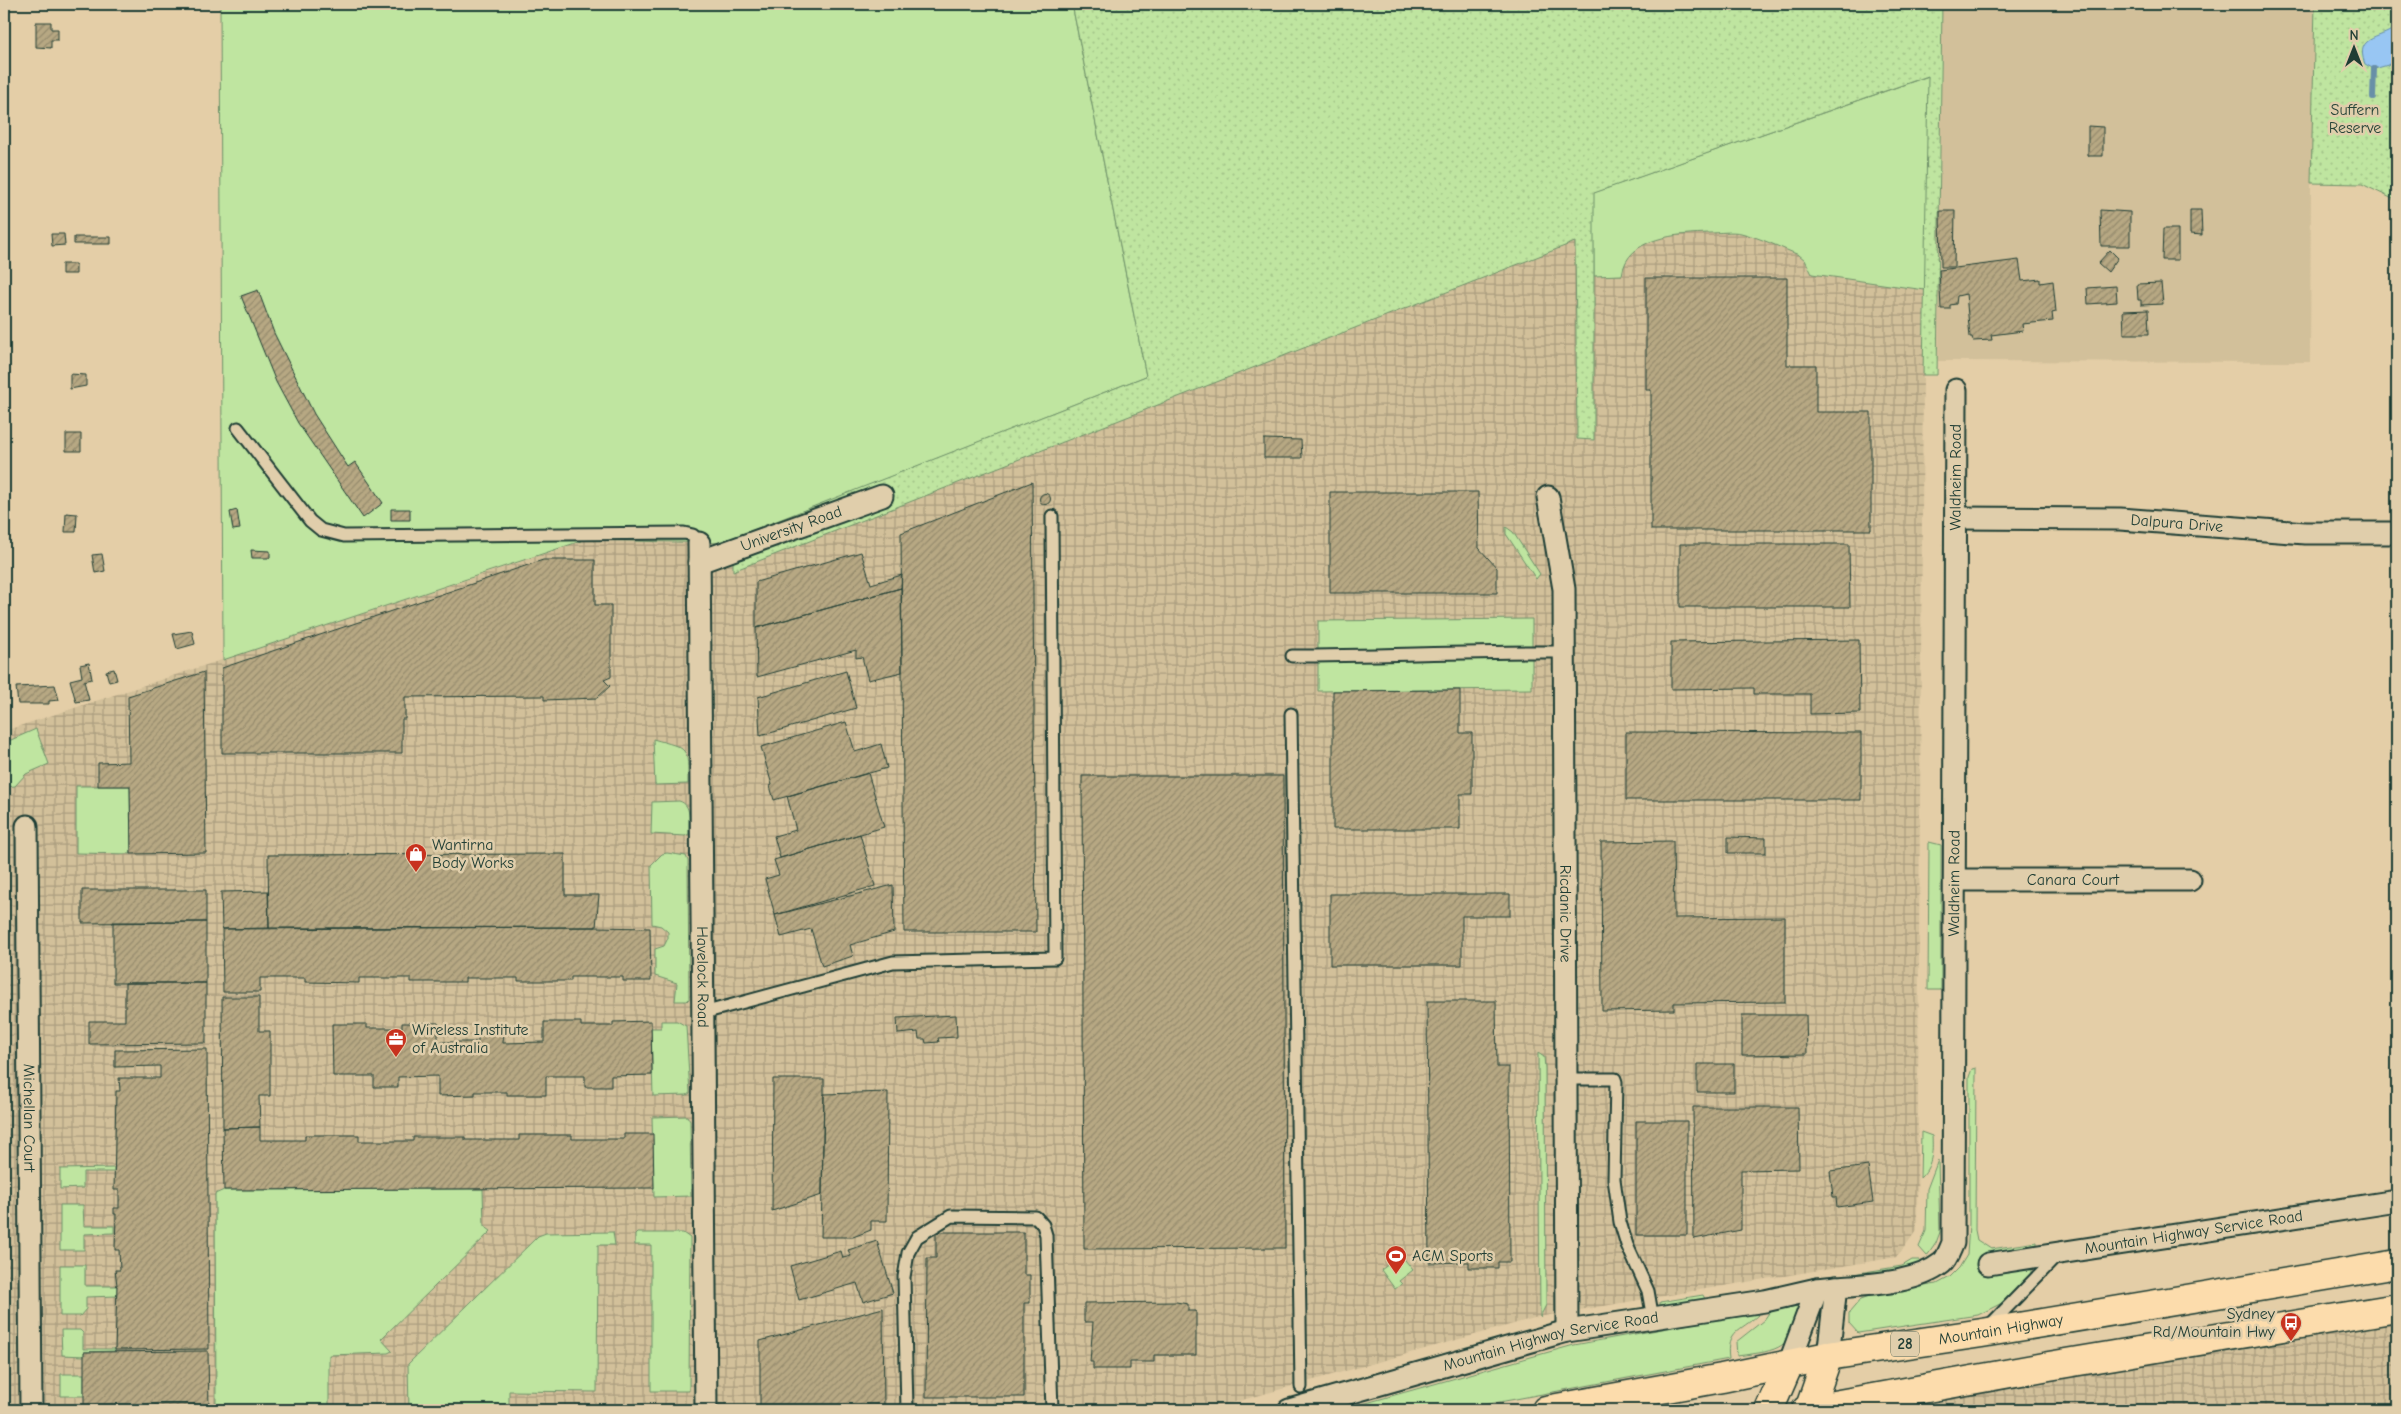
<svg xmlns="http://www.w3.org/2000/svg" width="2401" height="1414" font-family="'Comic Neue',sans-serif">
<defs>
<pattern id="industrial-grid" width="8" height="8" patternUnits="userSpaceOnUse" patternTransform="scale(1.25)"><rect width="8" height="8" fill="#d2c09a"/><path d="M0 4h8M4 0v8" fill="none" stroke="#aa9d7e"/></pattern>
<pattern id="park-dots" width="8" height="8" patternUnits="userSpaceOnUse" patternTransform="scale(1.25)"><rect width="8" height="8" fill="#bfe5a0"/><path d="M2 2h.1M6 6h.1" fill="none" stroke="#a4c58a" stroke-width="1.8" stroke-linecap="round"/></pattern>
<pattern id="building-hatch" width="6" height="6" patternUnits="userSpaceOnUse" patternTransform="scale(1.25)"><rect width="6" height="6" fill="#b7a883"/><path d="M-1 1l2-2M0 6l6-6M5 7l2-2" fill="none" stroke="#948a6c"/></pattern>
</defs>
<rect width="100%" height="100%" fill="#e4cea7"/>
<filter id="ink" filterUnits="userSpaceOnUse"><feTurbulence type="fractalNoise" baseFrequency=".02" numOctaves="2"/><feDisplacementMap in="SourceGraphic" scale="10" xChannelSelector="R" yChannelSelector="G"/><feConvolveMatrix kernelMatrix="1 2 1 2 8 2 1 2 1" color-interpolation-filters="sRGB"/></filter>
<g filter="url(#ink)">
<path fill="#d2c09a" d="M1942 4H2315L2311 183 2310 362 1938 361Z"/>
<path fill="url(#industrial-grid)" d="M1929 76 1923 375 1917 1230 1897 1257 1538 1317 1207 1410H4V731L482 575 584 540 699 543 1319 342 1575 241 1577 439H1594L1593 193Z
M2397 1308V1410H1915L2049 1366Z"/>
<path fill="#bfe5a0" stroke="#6f916a" d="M220 4H1072L1146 376 722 543 584 540 223 660Z
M1929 76 1925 290 1812 274 1805 260 1799 255C1781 248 1761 238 1741 233 1732 231 1720 233 1710 233 1679 234 1627 236 1622 275L1594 276 1593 193Z
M1506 527 1513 532 1540 574 1536 579 1506 534Z
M1532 619V689L1318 691V621Z
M36 729 49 764 26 774 15 786 4 787V743Z
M653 739C689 749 688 746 688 784L655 785Z
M76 786H130L131 854 76 853Z
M679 801C693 805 688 821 689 834L685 836 651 834 652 802Z
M1929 842 1941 845V990H1928Z
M667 853 686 856 688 861 689 999 687 1001H675L677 983 655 976V949L664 946 668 938V932L661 926 652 924 651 865 662 854Z
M661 1021H677L686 1026 690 1093 687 1095 653 1096 651 1028H661Z
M1538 1053 1544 1057 1545 1068 1546 1305 1540 1317Z
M1976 1068 1975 1230 1977 1240 1991 1249 2037 1242V1247L1984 1258 1988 1275 2028 1269H2031V1274L2006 1301 1978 1315 1858 1333 1849 1323V1313L1861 1299 1875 1294 1937 1284 1950 1277 1959 1268 1967 1255 1969 1224V1077L1972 1069Z
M687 1116 690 1121 691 1196 654 1197 652 1117Z
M1921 1132 1932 1136C1933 1152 1932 1167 1920 1178Z
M1938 1160 1940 1232 1936 1243 1927 1256 1919 1247 1926 1231 1927 1189Z
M114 1168V1172H83V1188L60 1189V1169Z
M483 1189 484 1226 491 1231 381 1339 392 1351 388 1353 329 1355V1410H216L215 1194 224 1190Z
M60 1205H83L84 1226H114V1233L84 1234V1250H60Z
M613 1232 615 1245H598L597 1392 509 1391V1410H409L408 1364 538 1236 546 1233Z
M637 1233H683L690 1238 689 1391H651V1245H635V1235Z
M1401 1255 1413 1270 1399 1281 1402 1284 1395 1289 1381 1270Z
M1912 1260H1919L1920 1263 1913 1267 1798 1286 1797 1283 1902 1266Z
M60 1265H85V1286H117V1296L86 1297V1309L80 1316H60Z
M1703 1295 1706 1301 1660 1308V1302Z
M1804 1305C1788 1350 1783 1350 1737 1356L1736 1342 1764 1320 1771 1310Z
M1756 1312 1758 1315C1741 1331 1725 1331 1729 1359L1457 1410H1341L1574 1345Z
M61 1330H80L83 1333V1349H115V1351L85 1352 84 1356 62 1355Z
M61 1374H84V1396H61Z"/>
<path fill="url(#park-dots)" stroke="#6f916a" d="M1072 4H1942L1937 375H1923L1928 76 1594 193V440L1577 439 1575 242 733 571V538L1146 376Z
M2315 4H2397V201L2362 184 2311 183Z"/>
<path fill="#98c6f3" stroke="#688fa7" d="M2397 25V55L2388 65 2374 69 2365 64C2353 33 2386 40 2397 25Z"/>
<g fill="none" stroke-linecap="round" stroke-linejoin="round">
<path stroke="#688fa7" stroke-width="6" d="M2373 97 2374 69"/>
</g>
<path fill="url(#building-hatch)" stroke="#1f3d34" d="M36 22H51V29H58V40H51V48L36 47Z
M2088 126 2103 127V156H2088Z
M2100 210 2130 212V246H2101Z
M2190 210H2201L2202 235 2190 234Z
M1940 211H1955L1954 267H1941Z
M2163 229H2178V260H2162Z
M51 234H64L65 245 52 246Z
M74 237H111V244H74Z
M2110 250 2118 258 2108 272 2098 263Z
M2019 260 2022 281 2040 279V283L2053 281 2056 312 2052 313 2053 321 2022 324 2023 331 1991 335 1992 340 1973 341 1972 337H1970L1966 294 1957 296 1956 304 1950 305V309H1941L1939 270Z
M62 264H76V274H62Z
M1646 278H1787V365H1816V412H1871V530H1651V390H1646Z
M2161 283 2163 304 2141 305V300H2138L2137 284Z
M2116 286 2117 302 2088 304 2087 288Z
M258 290 274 333 314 414 348 467 355 462 383 503 363 518 298 423 276 382 241 296Z
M2148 310 2149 334H2124L2123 311Z
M70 374 86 375V386L70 389Z
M66 434H81V451H66Z
M1264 439 1301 440 1302 458H1264Z
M1032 482 1036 932H904L901 533Z
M1330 492H1478L1479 548 1497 568V593H1330Z
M1039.5 499a5.5 5.5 0 1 1 11 0a5.5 5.5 0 1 1-11 0Z
M391 509H410V520H391Z
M237 510 240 529 233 530 230 512Z
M66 513 77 514 76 532H65Z
M1680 544H1849L1850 607H1680Z
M251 550 270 551V558H252Z
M861 552 871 584 902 575 901 588 756 628V582Z
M102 554 105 571 95 573 92 555Z
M543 560H595V605H611V677L604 680 610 686 597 698 544 700V696L405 697V719H402V753H222V668Z
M901 588 902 672 868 680 862 657 856 658V650L757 677 756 628Z
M192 631 195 644 177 649 173 634Z
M1859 640 1860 713 1810 714V694H1754V688L1671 689V642Z
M89 663 92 679 84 681 89 700 76 702 70 680 82 677 80 665Z
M114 669 117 680 109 682 106 671Z
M846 671 856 708 760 736 758 697Z
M204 672 206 853 131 854 130 786H98V763L129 762 128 696Z
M55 685 59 700 49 701V704H18L16 687Z
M1460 690V733H1472V794H1460V829H1333V691Z
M846 722 855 752 881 744 887 768 774 800 770 786 772 785 761 747Z
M1626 732 1861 733V800H1626Z
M868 773 884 827 780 858 774 836 796 830 787 796Z
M1082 776H1283L1285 1248 1084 1249Z
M860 834 875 886 775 915 765 879 779 875 774 860Z
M1728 837 1766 838V853H1728Z
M1673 841 1674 918 1785 917V1002L1674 1003V1010L1602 1011 1601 842Z
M565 854V895H599L596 927 269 928 268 855Z
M893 885 894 932 850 945 853 956 822 966 811 929 781 937 775 915Z
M82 890H206V922L82 923Z
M268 891 269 928 222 929 221 892Z
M1330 894H1510V916H1462V965H1330Z
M113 922H206V983H113Z
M596 927 650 928 651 981H623V977H571V981H518V978H465V982H411V978H359V983L305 982V978H260V992H223L222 929Z
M125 983H206V1043L89 1044V1021H125Z
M222 997H259V1031H270V1096H259L260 1127 223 1128Z
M1427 1001H1496L1497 1067H1509L1510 1262H1498V1268H1469V1262L1429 1263Z
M956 1015 957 1037 938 1038 939 1042 926 1043 925 1039H919L918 1032 898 1034 897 1018Z
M1742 1015H1806L1807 1054 1742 1055Z
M651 1021 652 1075 611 1076V1087H585V1076H546V1095H507V1092H475V1095L438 1096V1076L398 1077V1087H374V1076H333L332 1024H367V1028H402V1023H438V1042H478V1030H504L503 1043 544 1042V1022H581V1026H613V1022Z
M207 1049 209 1349 115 1350 117 1286 115 1285H117L115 1270H120L119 1250H115L116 1214H114V1208H119V1190H114L116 1091H120L119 1078H160V1066L115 1067V1050Z
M1697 1064H1734V1092H1697Z
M773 1079H824V1094L822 1195 772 1211Z
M888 1092 887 1221H871V1230L853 1237H821L824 1094Z
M1693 1107H1798L1799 1169 1741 1170V1230L1694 1239Z
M1636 1121H1687V1235H1636Z
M260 1127V1140H305V1135H359V1141H413V1137H465V1140H519V1135H572V1139H624V1134H653L654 1188 224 1190 223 1128Z
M1868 1166 1873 1202 1837 1207 1836 1197H1833L1830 1171Z
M936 1232H1024V1275H1030V1303H1024V1397H926L927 1258H936Z
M877 1241 893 1293 863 1302 857 1283 799 1300 790 1266 841 1251 843 1258 851 1256 848 1250Z
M1176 1302 1188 1304V1311H1196V1355H1154V1362H1130V1369H1093V1362H1090L1093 1322H1084V1303Z
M883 1308 884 1410H760V1341Z
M208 1351 209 1410H84V1352Z"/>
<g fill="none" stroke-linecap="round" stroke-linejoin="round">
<g stroke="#1f3d34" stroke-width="15">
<path id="service" d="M238 428 310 521 321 530 344 536 684 533 693 535 699 543
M1292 656C1383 656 1473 651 1564 652
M1291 714 1301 1387
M703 1013 893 962 1055 958 1052 516
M1565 1079H1615L1616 1082 1614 1179 1620 1222 1627 1245 1648 1291 1653 1319
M1989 1326 2058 1255
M907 1410 904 1277 908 1253 917 1237 951 1216 1036 1217 1043 1225 1046 1235 1052 1410"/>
</g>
<g stroke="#1f3d34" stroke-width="25">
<g id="minor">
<path id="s1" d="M1548 497 1564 589 1567 1331"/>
<path id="s2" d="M1957 518 2120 519 2305 533H2397"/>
<path id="s3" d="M699 543 706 1410"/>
<path id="s4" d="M699 562 882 496"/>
<path id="s5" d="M27 826 31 1410"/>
<path id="s6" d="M1955 880H2190"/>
<path id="s7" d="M1988 1264 2397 1201"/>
<path d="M1828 1356 1836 1287"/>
<path id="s8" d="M1789 1364 1817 1289C1854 1284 1912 1287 1942 1263 1947 1259 1950 1249 1953 1243L1956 390"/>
<path id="s9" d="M1289 1410 1567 1331 1765 1301 1817 1289"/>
</g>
</g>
<g stroke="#1f3d34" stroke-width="31">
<g id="primary">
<path id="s10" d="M1546 1410 1722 1378 1828 1356 1982 1333 2397 1264"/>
<path d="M1769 1410 1789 1364"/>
<path d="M1806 1410 2049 1366 2397 1308"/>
<path d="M1809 1410 1828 1356"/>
</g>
</g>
<use href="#service" stroke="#e0ceab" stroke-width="11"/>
<use href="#minor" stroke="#e0ceab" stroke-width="21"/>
<use href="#primary" stroke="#fcdcac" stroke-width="28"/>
</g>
</g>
<defs>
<g id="shop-pin" transform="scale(1.125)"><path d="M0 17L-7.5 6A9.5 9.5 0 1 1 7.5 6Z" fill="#c8321e" stroke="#e0ceab"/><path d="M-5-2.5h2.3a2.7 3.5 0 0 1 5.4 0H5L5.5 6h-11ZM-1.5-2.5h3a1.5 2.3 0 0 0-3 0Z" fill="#fff"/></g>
<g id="office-pin" transform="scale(1.125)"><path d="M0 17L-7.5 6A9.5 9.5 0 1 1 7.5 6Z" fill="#c8321e" stroke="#e0ceab"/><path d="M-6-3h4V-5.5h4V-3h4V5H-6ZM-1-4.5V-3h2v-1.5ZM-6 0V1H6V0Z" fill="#fff"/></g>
<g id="stadium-pin" transform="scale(1.125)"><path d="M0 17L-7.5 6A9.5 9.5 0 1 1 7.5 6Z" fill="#c8321e" stroke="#e0ceab"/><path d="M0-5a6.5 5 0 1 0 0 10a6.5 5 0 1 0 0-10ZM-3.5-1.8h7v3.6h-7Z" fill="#fff"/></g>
<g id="bus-pin" transform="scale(1.125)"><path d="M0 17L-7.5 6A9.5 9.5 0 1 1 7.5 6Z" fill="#c8321e" stroke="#e0ceab"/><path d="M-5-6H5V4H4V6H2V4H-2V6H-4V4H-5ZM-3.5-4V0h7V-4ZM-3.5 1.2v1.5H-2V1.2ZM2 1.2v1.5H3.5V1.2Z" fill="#fff"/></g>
</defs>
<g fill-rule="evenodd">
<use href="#shop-pin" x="416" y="854"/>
<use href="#office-pin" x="396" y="1039"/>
<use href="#stadium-pin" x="1396" y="1256"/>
<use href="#bus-pin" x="2291" y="1323"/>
</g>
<g text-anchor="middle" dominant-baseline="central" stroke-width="5" stroke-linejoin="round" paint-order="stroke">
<rect fill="#e0ceab" stroke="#596858" stroke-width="1" x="1891" y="1331.5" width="28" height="25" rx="4"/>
<g font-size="15" font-weight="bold" fill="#1f3d34">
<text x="1905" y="1344">28</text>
</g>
<g font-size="16" fill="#274539" stroke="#e0ceab">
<text x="2355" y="110">Suffern<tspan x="2355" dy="18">Reserve</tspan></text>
</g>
<g font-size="16" fill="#1f3d34" stroke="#e0ceab">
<text stroke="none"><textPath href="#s8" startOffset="998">Waldheim Road</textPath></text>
<text stroke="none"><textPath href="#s2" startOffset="220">Dalpura Drive</textPath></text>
<text stroke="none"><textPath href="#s4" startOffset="98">University Road</textPath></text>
<text stroke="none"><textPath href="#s6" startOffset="118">Canara Court</textPath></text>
<text stroke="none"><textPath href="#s8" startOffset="592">Waldheim Road</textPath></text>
<text stroke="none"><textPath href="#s1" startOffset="418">Ricdanic Drive</textPath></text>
<text stroke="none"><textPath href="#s3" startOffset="434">Havelock Road</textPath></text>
<text stroke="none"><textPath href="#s5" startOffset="292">Michellan Court</textPath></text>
<text stroke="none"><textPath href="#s7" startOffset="208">Mountain Highway Service Road</textPath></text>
<text stroke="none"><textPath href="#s10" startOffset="462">Mountain Highway</textPath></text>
<text stroke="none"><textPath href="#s9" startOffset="271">Mountain Highway Service Road</textPath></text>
</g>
<g font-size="16" fill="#1f3d34" stroke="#e0ceab" text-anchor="start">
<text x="432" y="845">Wantirna<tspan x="432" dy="18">Body Works</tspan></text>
<text x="412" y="1030">Wireless Institute<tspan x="412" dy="18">of Australia</tspan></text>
<text x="1412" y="1256">ACM Sports</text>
<text x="2275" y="1314" text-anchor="end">Sydney<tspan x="2275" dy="18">Rd/Mountain Hwy</tspan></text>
</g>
</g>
<rect width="2401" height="1414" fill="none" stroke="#e0ceab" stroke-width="20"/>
<rect x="10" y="10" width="2381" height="1394" fill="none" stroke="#1f3d34" stroke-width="2" filter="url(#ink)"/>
<g transform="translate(2354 48)" stroke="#e0ceab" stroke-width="4" paint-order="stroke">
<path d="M0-4L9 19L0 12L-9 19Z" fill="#1f3d34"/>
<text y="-8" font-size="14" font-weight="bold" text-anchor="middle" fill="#1f3d34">N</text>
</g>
</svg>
